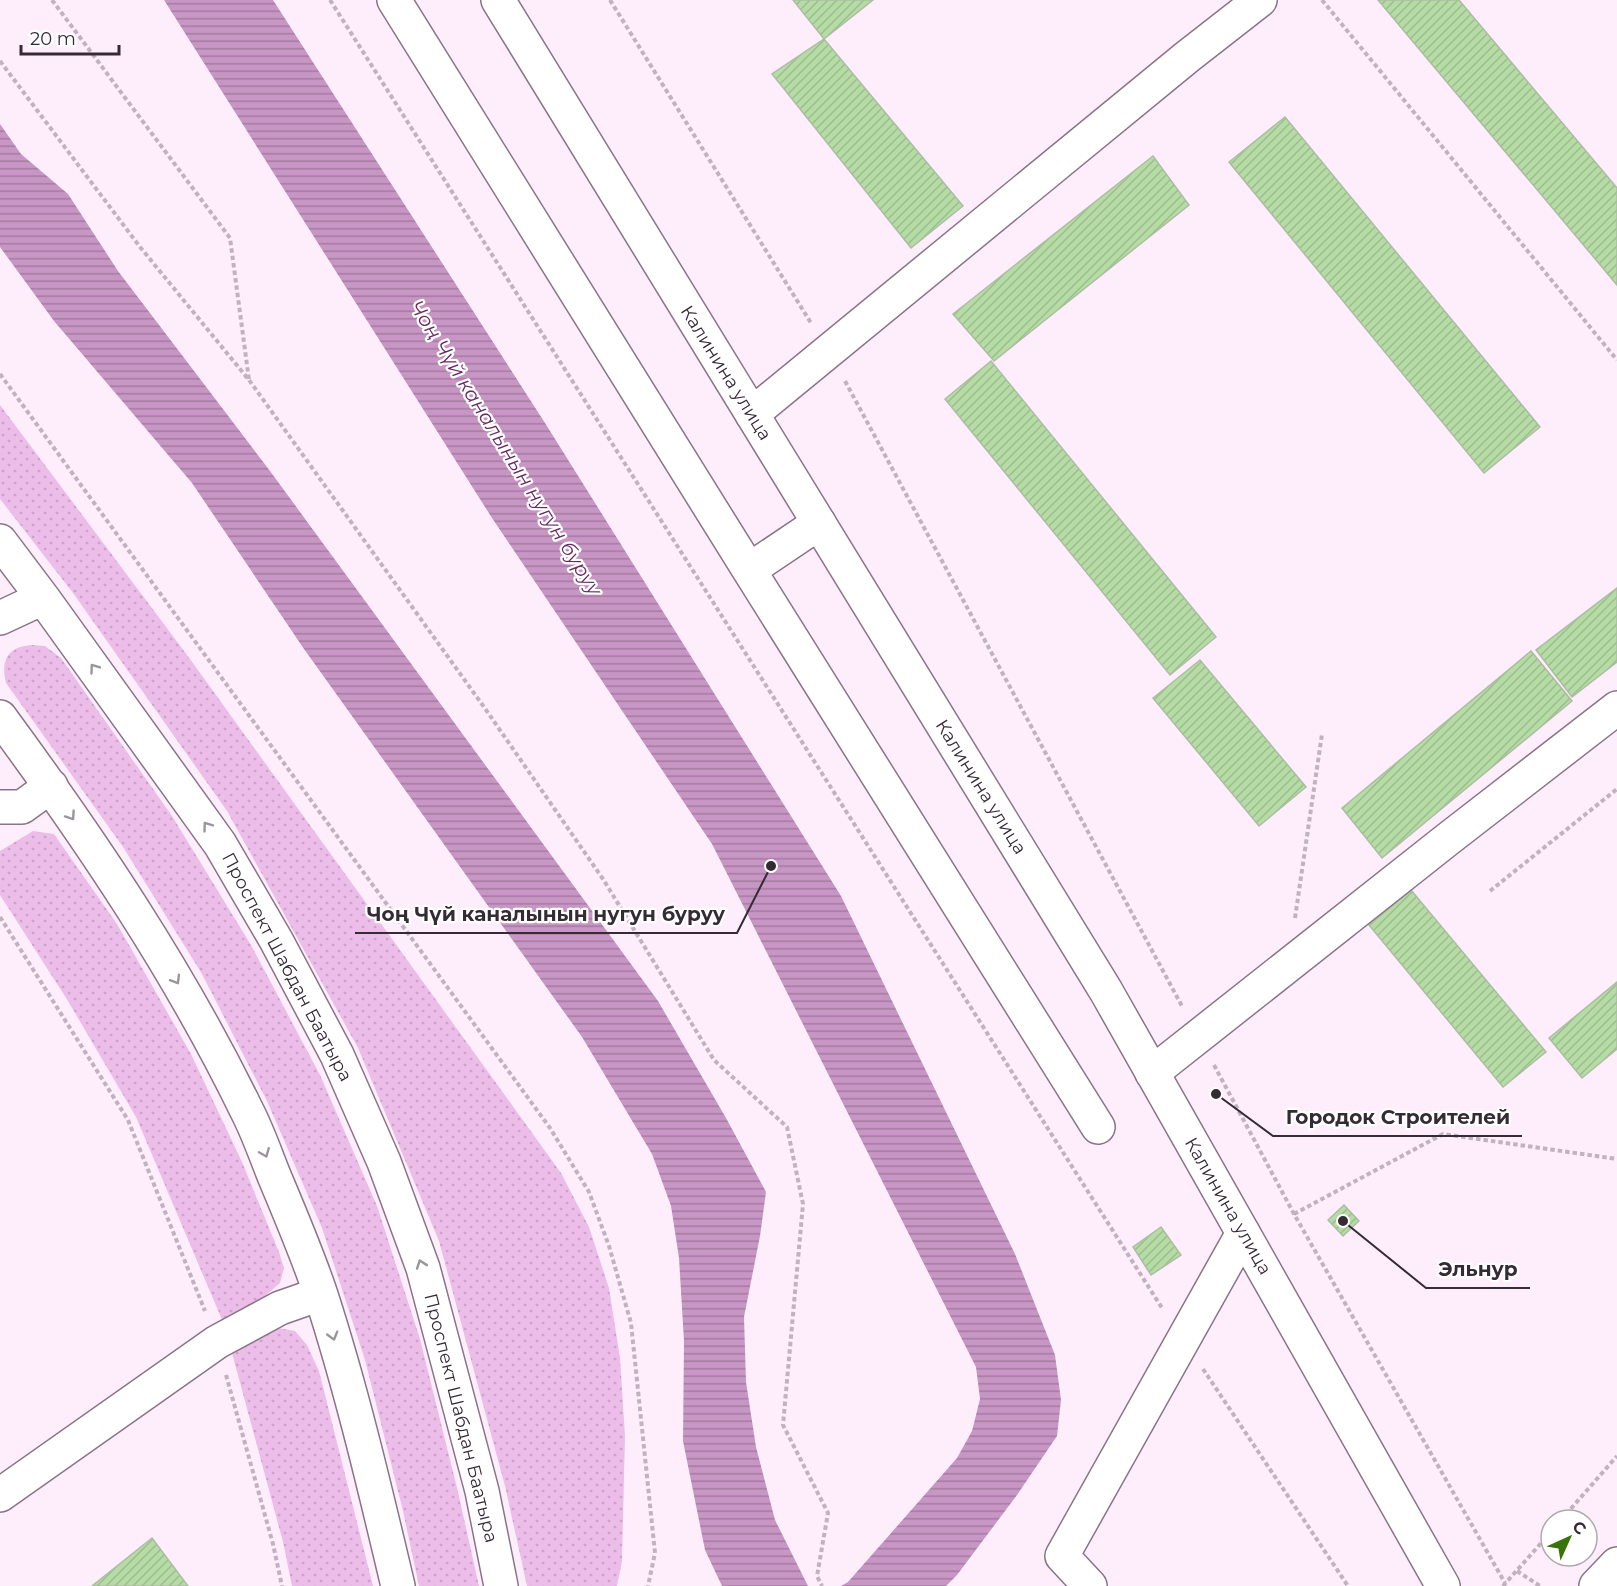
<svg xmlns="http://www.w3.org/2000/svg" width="1617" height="1586" font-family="Montserrat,sans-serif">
<defs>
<pattern id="grass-dots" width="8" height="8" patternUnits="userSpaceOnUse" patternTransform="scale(1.5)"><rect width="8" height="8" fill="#ecbde8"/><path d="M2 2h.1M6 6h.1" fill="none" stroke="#cba3c8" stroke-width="1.8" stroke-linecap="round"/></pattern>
<pattern id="water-rules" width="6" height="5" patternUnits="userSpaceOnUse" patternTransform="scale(1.5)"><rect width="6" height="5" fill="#c896c4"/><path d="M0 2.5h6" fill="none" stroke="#a37ba0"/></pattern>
<pattern id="building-hatch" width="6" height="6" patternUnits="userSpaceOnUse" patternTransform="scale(1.5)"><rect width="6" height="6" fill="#b6dca5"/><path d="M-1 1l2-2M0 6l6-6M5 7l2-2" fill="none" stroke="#9dbd8f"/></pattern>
</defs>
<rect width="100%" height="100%" fill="#feeefc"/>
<path fill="url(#grass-dots)" d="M0 405 190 659 561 1173 589 1227 609 1288 620 1358 625 1436 622 1561 617 1586H527L505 1486 439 1241 358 1048 227 811 73 593 0 499Z
M33 645 45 646 61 658 172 816 251 945 320 1075 377 1206 420 1339 458 1492 479 1586H419L403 1511 365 1360 322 1228 267 1101 202 974 123 847 6 683C0 659 9 646 33 645Z
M33 831 54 834 117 924 191 1054 242 1162 279 1252 284 1268 280 1283 264 1297 223 1322 136 1117 68 1001 0 895V851Z
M278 1328 295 1331 307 1345 319 1371 373 1586H292L283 1542 232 1353Z"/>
<path fill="url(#water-rules)" d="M164 0H273L545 423 841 896 1015 1254 1055 1355 1061 1400 1057 1436 1017 1495 957 1575 946 1586H841L848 1582 957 1458 972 1431 980 1399 976 1367 712 844 492 518Z
M0 124 21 154 68 194 118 271 270 471 658 1001 726 1118 766 1192 760 1236 744 1317 746 1382 756 1447 775 1520 808 1586H722L705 1550 683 1441 684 1341 679 1258 671 1206 652 1154 582 1037 304 649 192 483 54 321 0 247Z"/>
<path fill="url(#building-hatch)" stroke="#acbda4" stroke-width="1.5" d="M793 0H873L824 39Z
M1378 0H1459L1617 188V285Z
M824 39 963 206 911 248 772 74Z
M1285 117 1540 427 1484 473 1229 162Z
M1153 156 1189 205 994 361 953 314Z
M991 361 1216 637 1170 675 945 399Z
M1617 588V662L1572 697 1536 650Z
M1531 651 1572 701 1382 858 1342 808Z
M1200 660 1306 787 1259 826 1153 698Z
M1411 890 1546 1052 1503 1087 1369 925Z
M1617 982V1049L1582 1078 1549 1038Z
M1344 1205 1359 1221 1343 1236 1328 1220Z
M1161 1227 1181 1255 1151 1275 1133 1247Z
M152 1538 188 1586H92Z"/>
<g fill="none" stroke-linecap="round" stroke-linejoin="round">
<g stroke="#8a7488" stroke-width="36">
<path id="minor" d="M394 0 749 570
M752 414 1187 57 1260 0
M819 523 749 570 1098 1127
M0 807H22L51 786
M1152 1073 1448 839 1617 708
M0 1495 217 1342 280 1308 320 1294
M1090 1586 1062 1556 1243 1233"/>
</g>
<g stroke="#8a7488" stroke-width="36">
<path id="major" d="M498 0 1106 991 1443 1586
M0 541 43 598 220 844 276 940 337 1055 384 1162 423 1268 482 1491 501 1586
M0 618 43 598
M0 717C92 842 179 971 247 1111 258 1132 266 1156 275 1178 291 1216 308 1256 321 1295 352 1391 375 1489 398 1586
M1596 1586 1617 1564"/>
</g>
<path stroke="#c0b2be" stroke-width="4" stroke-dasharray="4.5 3" stroke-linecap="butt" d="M52 0 230 238 249 380
M330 0 1162 1308
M610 0 811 323
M1322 0 1617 360
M0 61 140 247 249 380 484 707 603 879 714 1060 787 1127 803 1204 783 1425 828 1513 817 1576 822 1586
M0 374 550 1128 589 1192 609 1246 631 1323 655 1553 648 1586
M845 381 1183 1008
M1490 891 1617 789
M0 917 128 1120 205 1311
M1295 918 1322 734
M1214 1065 1294 1214 1505 1583
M1294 1214 1443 1134 1617 1159
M1203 1369 1348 1586
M226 1375 273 1544 282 1586
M1561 1520 1617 1456
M1517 1571 1540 1586
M1503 1586 1551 1532"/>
<use href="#minor" stroke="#fff" stroke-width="33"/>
<use href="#major" stroke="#fff" stroke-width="33"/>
</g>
<defs><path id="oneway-chevron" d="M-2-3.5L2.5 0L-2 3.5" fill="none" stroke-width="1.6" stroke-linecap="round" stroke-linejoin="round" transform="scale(1.5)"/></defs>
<g stroke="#9a959a">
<use href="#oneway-chevron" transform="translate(94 668) rotate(-126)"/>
<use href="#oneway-chevron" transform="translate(71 816) rotate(56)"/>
<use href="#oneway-chevron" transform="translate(207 826) rotate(-126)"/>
<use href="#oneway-chevron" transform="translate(176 980) rotate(59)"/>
<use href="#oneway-chevron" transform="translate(265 1153) rotate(68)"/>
<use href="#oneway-chevron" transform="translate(421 1264) rotate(-109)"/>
<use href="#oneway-chevron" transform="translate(333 1336) rotate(74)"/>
</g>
<g text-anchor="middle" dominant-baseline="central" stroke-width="4.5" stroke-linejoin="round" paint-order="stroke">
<g font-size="18" fill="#342b34" stroke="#fff">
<text transform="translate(726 373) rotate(58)">Калинина улица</text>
<text transform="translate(981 787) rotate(58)">Калинина улица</text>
<text transform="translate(287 967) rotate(62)">Проспект Шабдан Баатыра</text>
<text transform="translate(1228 1206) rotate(60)">Калинина улица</text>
<text transform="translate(461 1418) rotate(76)">Проспект Шабдан Баатыра</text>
</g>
<g font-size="20" font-style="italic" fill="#672b64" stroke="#fff">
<text transform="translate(506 448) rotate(58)">Чоң Чүй каналынын нугун буруу</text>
</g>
</g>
<path fill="none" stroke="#342b34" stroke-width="2" d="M771 866L737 933H355M1216 1094L1273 1136H1522M1343 1221L1426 1288H1530"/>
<g fill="#342b34" stroke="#fff" stroke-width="2">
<circle cx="771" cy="866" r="6"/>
<circle cx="1216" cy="1094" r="6"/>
<circle cx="1343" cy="1221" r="6"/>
</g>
<g font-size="20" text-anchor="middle" font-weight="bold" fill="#342b34" stroke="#fff" stroke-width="4.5" stroke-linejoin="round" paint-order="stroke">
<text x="546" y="921">Чоң Чүй каналынын нугун буруу</text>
<text x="1398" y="1124">Городок Строителей</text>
<text x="1478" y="1276">Эльнур</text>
</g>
<g transform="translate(1569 1538) rotate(45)"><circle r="28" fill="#ffffff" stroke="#aeaaae" stroke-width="1.5"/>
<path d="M0-4.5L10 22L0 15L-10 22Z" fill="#387409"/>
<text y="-9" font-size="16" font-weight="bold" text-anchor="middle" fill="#342b34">С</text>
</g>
<path d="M21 45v9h98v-9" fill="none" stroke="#342b34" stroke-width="3"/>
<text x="30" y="45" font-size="18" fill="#342b34" stroke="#ffffff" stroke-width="4.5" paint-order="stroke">20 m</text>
</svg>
